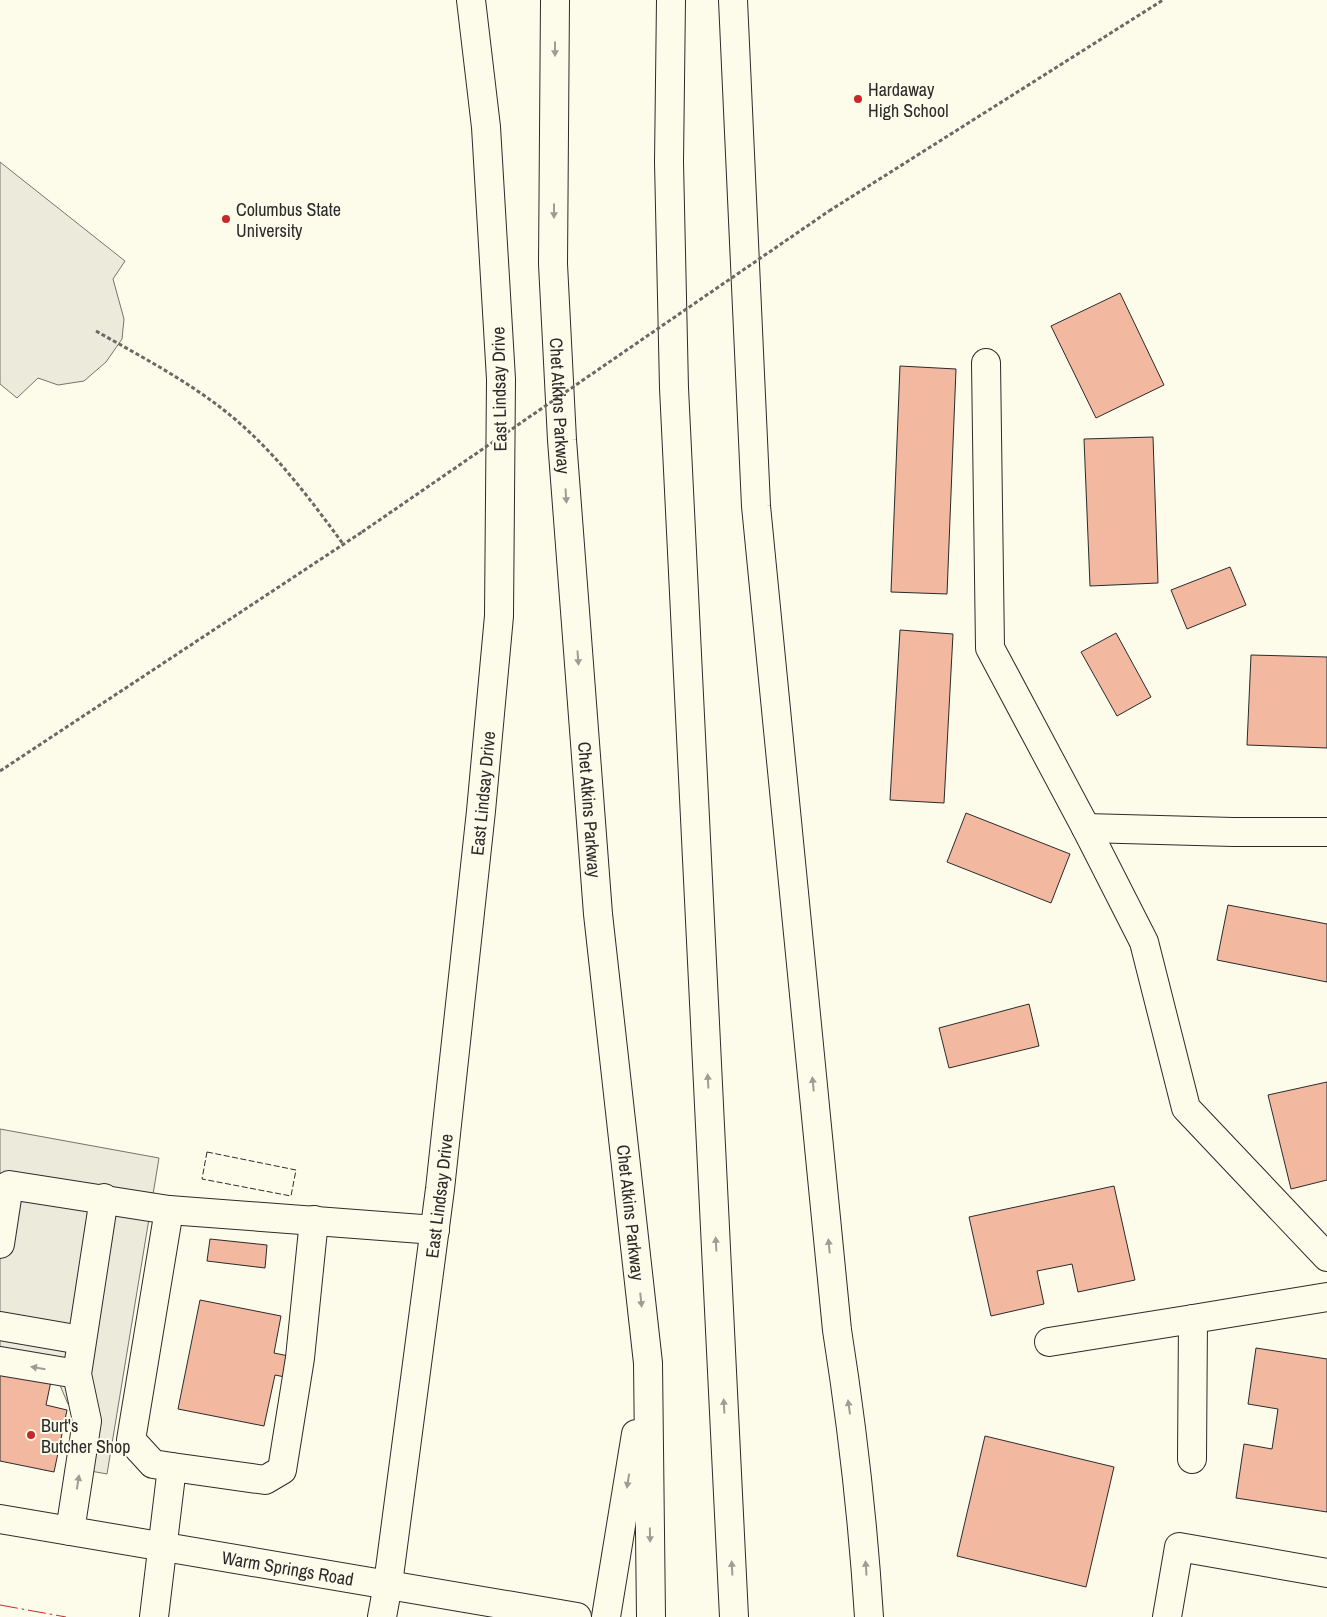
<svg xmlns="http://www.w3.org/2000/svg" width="1327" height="1617" font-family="'Archivo Narrow',sans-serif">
<rect width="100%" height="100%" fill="#fdfbea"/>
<path fill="#eceadb" stroke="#74746e" d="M0 162 125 261 113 279 124 319 122 339 106 362 84 381 58 385 38 378 17 398 0 384Z
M0 1129 159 1158 107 1474 69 1467 77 1408 68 1404 56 1376 0 1364Z"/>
<path fill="#f2b8a0" stroke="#2b2b2b" d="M1120 293 1164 385 1096 418 1051 326Z
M900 366 956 369 947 594 891 592Z
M1153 437 1158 583 1090 586 1084 439Z
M1230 567 1246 605 1187 629 1171 590Z
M900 630 953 634 944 803 890 800Z
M1116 633 1151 697 1117 716 1081 652Z
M1251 655 1327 657V748L1247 745Z
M966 813 1070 854 1051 903 947 862Z
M1228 905 1327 924V982L1217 960Z
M1029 1004 1039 1046 949 1068 939 1028Z
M1327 1082V1180L1291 1189 1268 1095Z
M1114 1186 1135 1280 1078 1292 1072 1264 1037 1271 1044 1304 991 1316 969 1217Z
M210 1239 267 1245 265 1268 207 1261Z
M200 1300 281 1316 274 1353 308 1360 304 1381 275 1375 264 1426 178 1409Z
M1256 1348 1327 1359V1512L1236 1498 1244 1444 1272 1449 1278 1409 1248 1404Z
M0 1370 51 1381 46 1405 67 1410 54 1472 0 1461Z
M985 1436 1114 1467 1086 1587 957 1556Z"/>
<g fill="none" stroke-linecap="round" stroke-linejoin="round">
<g stroke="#2b2b2b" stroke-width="30">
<g id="minor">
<path d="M986 363 990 648 1086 828 1144 942 1186 1108 1327 1257"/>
<path d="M1086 828 1233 832H1327"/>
<path d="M0 1244 9 1185 169 1210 435 1230"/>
<path d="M0 1326 81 1340"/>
<path d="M1049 1342 1193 1319"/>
<path d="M0 1361 77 1374"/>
<path d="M1192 1459 1193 1319 1327 1297"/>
<path d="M172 1467 265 1480 282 1470 300 1358 314 1220"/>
<path d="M70 1531 87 1421 77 1374 104 1198"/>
<path d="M154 1617 172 1467 153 1464 131 1440 169 1210"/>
<path id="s1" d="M382 1617 388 1584 440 1189 481 811 499 616 501 379 486 127 471 0"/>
<path d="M1167 1617 1179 1547 1327 1573"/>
</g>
</g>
<g stroke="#2b2b2b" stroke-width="30">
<g id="major">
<path id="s2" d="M0 1519 577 1617"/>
</g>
</g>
<g stroke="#2b2b2b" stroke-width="30">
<g id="highway">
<path id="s3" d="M555 0 553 264 562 440 598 914 648 1363 651 1617"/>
<path d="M671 0 669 162 674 388 734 1617"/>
<path d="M733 0 756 506 837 1330C852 1425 863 1521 869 1617"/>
<path d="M606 1617 636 1434"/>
</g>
</g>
<path stroke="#6a6964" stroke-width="3" stroke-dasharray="4 2.5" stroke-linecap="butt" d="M829 211 1163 0
M96 331C140 356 186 380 225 411 272 448 308 496 343 544
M0 771 362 532"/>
<use href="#minor" stroke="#fdfbea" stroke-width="28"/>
<use href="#major" stroke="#fdfbea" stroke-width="28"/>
<use href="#highway" stroke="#fdfbea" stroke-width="28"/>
<path stroke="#6a6964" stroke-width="3" stroke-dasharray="4 2.5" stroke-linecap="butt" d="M362 532 829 211"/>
<path stroke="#2b2b2b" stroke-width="1" stroke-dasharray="6 2.5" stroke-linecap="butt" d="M207 1152 296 1170 291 1196 202 1179Z"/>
<path stroke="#c62828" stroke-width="1" stroke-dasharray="18 4 2.5 4" stroke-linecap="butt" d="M0 1605 66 1617"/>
</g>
<defs><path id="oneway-solid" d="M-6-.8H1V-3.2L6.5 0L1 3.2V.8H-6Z" transform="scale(1.25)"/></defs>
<g fill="#9e9d94">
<use href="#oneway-solid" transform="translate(555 49) rotate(90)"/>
<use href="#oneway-solid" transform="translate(554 211) rotate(90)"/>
<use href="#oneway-solid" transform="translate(566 496) rotate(86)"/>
<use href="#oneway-solid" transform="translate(578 658) rotate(86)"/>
<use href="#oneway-solid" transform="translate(708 1081) rotate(-93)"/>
<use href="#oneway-solid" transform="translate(813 1084) rotate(-96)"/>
<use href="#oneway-solid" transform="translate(716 1244) rotate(-93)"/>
<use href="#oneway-solid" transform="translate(829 1246) rotate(-96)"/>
<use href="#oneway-solid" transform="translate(641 1300) rotate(84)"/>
<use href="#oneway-solid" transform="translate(38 1368) rotate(-170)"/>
<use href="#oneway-solid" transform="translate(724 1406) rotate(-93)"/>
<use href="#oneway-solid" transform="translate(849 1407) rotate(-98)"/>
<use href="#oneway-solid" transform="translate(628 1481) rotate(99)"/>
<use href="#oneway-solid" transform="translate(78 1482) rotate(-81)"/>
<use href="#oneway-solid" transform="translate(650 1535) rotate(89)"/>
<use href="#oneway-solid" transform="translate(732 1568) rotate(-93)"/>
<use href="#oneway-solid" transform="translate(866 1568) rotate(-94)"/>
</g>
<g fill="#c62828" stroke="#fdfbea" stroke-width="2">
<circle cx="858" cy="99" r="5"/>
<circle cx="226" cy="219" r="5"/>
<circle cx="31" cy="1435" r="5"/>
</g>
<g text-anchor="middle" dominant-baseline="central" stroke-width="4" stroke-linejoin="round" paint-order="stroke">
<g font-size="18" fill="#2b2b2b" stroke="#fdfbea" text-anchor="start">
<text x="868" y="89">Hardaway<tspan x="868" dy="21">High School</tspan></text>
<text x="236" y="209">Columbus State<tspan x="236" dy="21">University</tspan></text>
<text x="41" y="1425">Burt's<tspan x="41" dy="21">Butcher Shop</tspan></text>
</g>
<g font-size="18" fill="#2b2b2b" stroke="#fdfbea">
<text transform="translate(499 389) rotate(-91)">East Lindsay Drive</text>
<text stroke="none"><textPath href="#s3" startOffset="406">Chet Atkins Parkway</textPath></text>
<text stroke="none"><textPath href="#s1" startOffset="830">East Lindsay Drive</textPath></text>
<text stroke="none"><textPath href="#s3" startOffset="811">Chet Atkins Parkway</textPath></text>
<text stroke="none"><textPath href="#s1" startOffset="425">East Lindsay Drive</textPath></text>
<text stroke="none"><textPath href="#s3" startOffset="1216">Chet Atkins Parkway</textPath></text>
<text stroke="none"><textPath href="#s2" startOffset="292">Warm Springs Road</textPath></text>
</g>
</g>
</svg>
